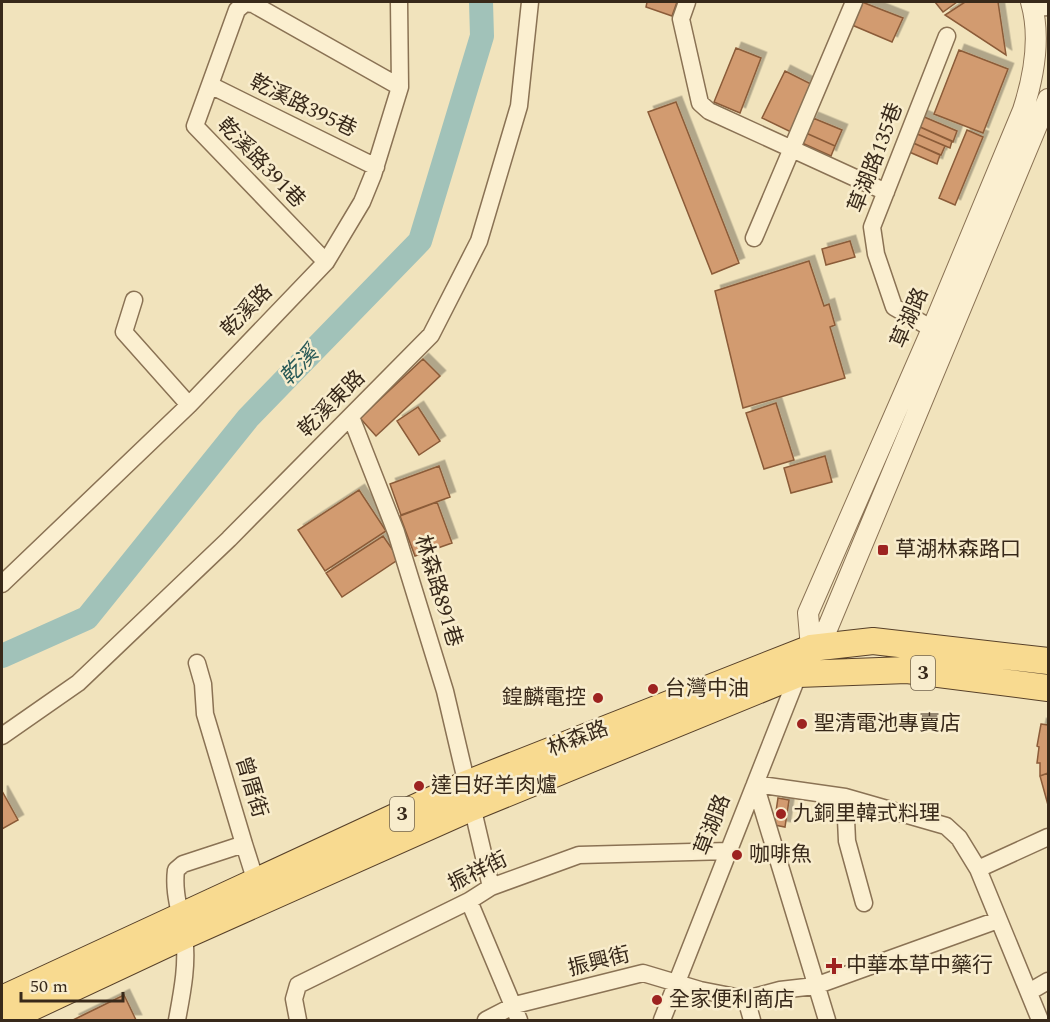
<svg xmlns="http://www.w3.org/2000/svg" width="1050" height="1022" font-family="Spectral,'Noto Sans TC',serif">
<defs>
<filter id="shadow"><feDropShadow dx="5.5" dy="-5.5" stdDeviation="0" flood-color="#0004"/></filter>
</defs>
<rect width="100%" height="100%" fill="#f1e3bc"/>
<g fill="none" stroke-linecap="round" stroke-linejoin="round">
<path stroke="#a1c2b9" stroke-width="24" d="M2 656 87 618 248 418 420 241 482 36 481 2"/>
</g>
<path fill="#d29b6f" stroke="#8b5b39" stroke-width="1.5" filter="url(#shadow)" d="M647 2H677L672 16 646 7Z
M862 2 903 18 892 42 852 25Z
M935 2H957L943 12Z
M965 2H998L1006 55 945 15Z
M736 48 761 58 740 113 714 102Z
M959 50 1008 69 983 133 934 114Z
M785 71 813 85 791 132 762 118Z
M676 102 739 263 712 274 648 112Z
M922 116 957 131 953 142 918 126Z
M813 118 842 130 835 146 806 133Z
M918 126 952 141 950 148 915 133Z
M967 130 983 137 955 205 939 198Z
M806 133 835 146 831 156 802 143Z
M915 133 945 146 941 155 911 142Z
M911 142 940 155 937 164 907 151Z
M850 241 855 257 826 265 822 249Z
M809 261 824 306 829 304 835 325 830 327 845 378 743 408 715 291Z
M423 359 440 376 376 436 360 418Z
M776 403 794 460 764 469 746 413Z
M418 407 440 441 419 455 397 421Z
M825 456 832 482 791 493 784 468Z
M439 466 450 497 401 515 390 484Z
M359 490 386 531 325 571 298 530Z
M437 502 452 543 415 556 400 516Z
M383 536 399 559 342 597 326 573Z
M1041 724 1048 725V773L1040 776V763H1037L1039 747 1037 746Z
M1048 773V805L1040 776Z
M2 791 18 820 2 829Z
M778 798 789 800 785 827 774 825Z
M124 995 136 1020H73Z"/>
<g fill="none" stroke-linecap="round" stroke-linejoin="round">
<g stroke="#8a7254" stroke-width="19">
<path id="minor" d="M687 2 681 19 700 103 709 111 886 192
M1033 8 1048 7
M210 85 376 167
M754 238 854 2
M326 262 195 126 237 10 245 3 253 4 400 87
M134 300 124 332 189 405
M943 335 894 307 876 254 872 227 947 36
M351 417 396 532 445 691 491 887
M2 584 189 405 326 262 362 202 373 175 400 87 399 2
M2 736 78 683 229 539 431 335 479 241 519 106 530 2
M845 797 847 841 864 903
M244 844 256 882
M978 869 1048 837
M469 901 519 1020
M1029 992 1048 981
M746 999 752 1020
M177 1020C182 993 188 964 184 936 181 913 173 894 176 870L183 864 244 844 205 714 203 684 197 663
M298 1020 294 999 298 985 469 901 491 887 579 855 729 851
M486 1020 515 1005 643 973 700 990 746 999 780 990 815 986 998 920
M662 1020 800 670
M827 1020 755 784 845 797 946 826 959 838 978 869 1040 1020"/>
</g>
<g stroke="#8a7254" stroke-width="22">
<path id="tertiary" d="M811 648 808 613 932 329 1023 110C1034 76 1041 37 1031 2
M811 648 828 627 1048 99"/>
</g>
<g stroke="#574029" stroke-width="28">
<path id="primary" d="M2 999 466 784 811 648 873 641 1048 661
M5 1020 184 936 471 808 798 674 907 670 1048 688"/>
</g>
<use href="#minor" stroke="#fbefd0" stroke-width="16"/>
<use href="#tertiary" stroke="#fbefd0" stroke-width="20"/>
<use href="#primary" stroke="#f8da90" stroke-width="26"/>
</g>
<g fill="#9d2320" stroke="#f8eccc" stroke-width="2">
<rect x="877" y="544" width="12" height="12" rx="3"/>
<circle cx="653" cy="689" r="6"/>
<circle cx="598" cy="698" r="6"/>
<circle cx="802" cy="724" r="6"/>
<circle cx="419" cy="786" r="6"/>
<circle cx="781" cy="814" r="6"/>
<circle cx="737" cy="855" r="6"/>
<path d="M831 957h6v6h6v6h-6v6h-6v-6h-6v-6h6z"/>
<circle cx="657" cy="1000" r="6"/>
</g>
<g text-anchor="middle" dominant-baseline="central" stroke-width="5" stroke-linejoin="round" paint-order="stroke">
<g fill="#f8eccc" stroke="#72644f" stroke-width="1.5">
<rect x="911" y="656" width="24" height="34" rx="4.5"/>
<rect x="390" y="797" width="24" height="34" rx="4.5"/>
</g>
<g font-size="20" font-weight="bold" fill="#38291a">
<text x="923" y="673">3</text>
<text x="402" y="814">3</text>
</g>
<g font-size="21" fill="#38291a" stroke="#f8eccc">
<text transform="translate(303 106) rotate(26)">乾溪路395巷</text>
<text transform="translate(876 158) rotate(-69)">草湖路135巷</text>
<text transform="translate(261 163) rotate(46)">乾溪路391巷</text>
<text transform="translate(247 311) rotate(-46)">乾溪路</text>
<text transform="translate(910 318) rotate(-67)">草湖路</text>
<text transform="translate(332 404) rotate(-45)">乾溪東路</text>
<text transform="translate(438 591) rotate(73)">林森路891巷</text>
<text transform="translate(578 739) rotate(-21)">林森路</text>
<text transform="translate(251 787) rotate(73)">曾厝街</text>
<text transform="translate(713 825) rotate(-69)">草湖路</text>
<text transform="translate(478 872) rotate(-26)">振祥街</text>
<text transform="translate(599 962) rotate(-14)">振興街</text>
</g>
<g font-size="21" fill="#38291a" stroke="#f8eccc" text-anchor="start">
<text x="895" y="550">草湖林森路口</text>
<text x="665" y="689">台灣中油</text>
<text x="586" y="698" text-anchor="end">鍠麟電控</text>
<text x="814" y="724">聖清電池專賣店</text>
<text x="431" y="786">達日好羊肉爐</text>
<text x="793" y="814">九銅里韓式料理</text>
<text x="749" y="855">咖啡魚</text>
<text x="846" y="966">中華本草中藥行</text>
<text x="669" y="1000">全家便利商店</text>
</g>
<g font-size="22" font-style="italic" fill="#285957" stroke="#f8eccc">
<text transform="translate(299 366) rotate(-46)">乾溪</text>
</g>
</g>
<rect width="1050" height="1022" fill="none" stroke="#38291a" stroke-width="6"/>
<path d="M21 992v9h102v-9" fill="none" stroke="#38291a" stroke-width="3"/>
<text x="30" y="992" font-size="18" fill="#38291a" stroke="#f8eccc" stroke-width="4.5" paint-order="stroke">50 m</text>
</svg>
